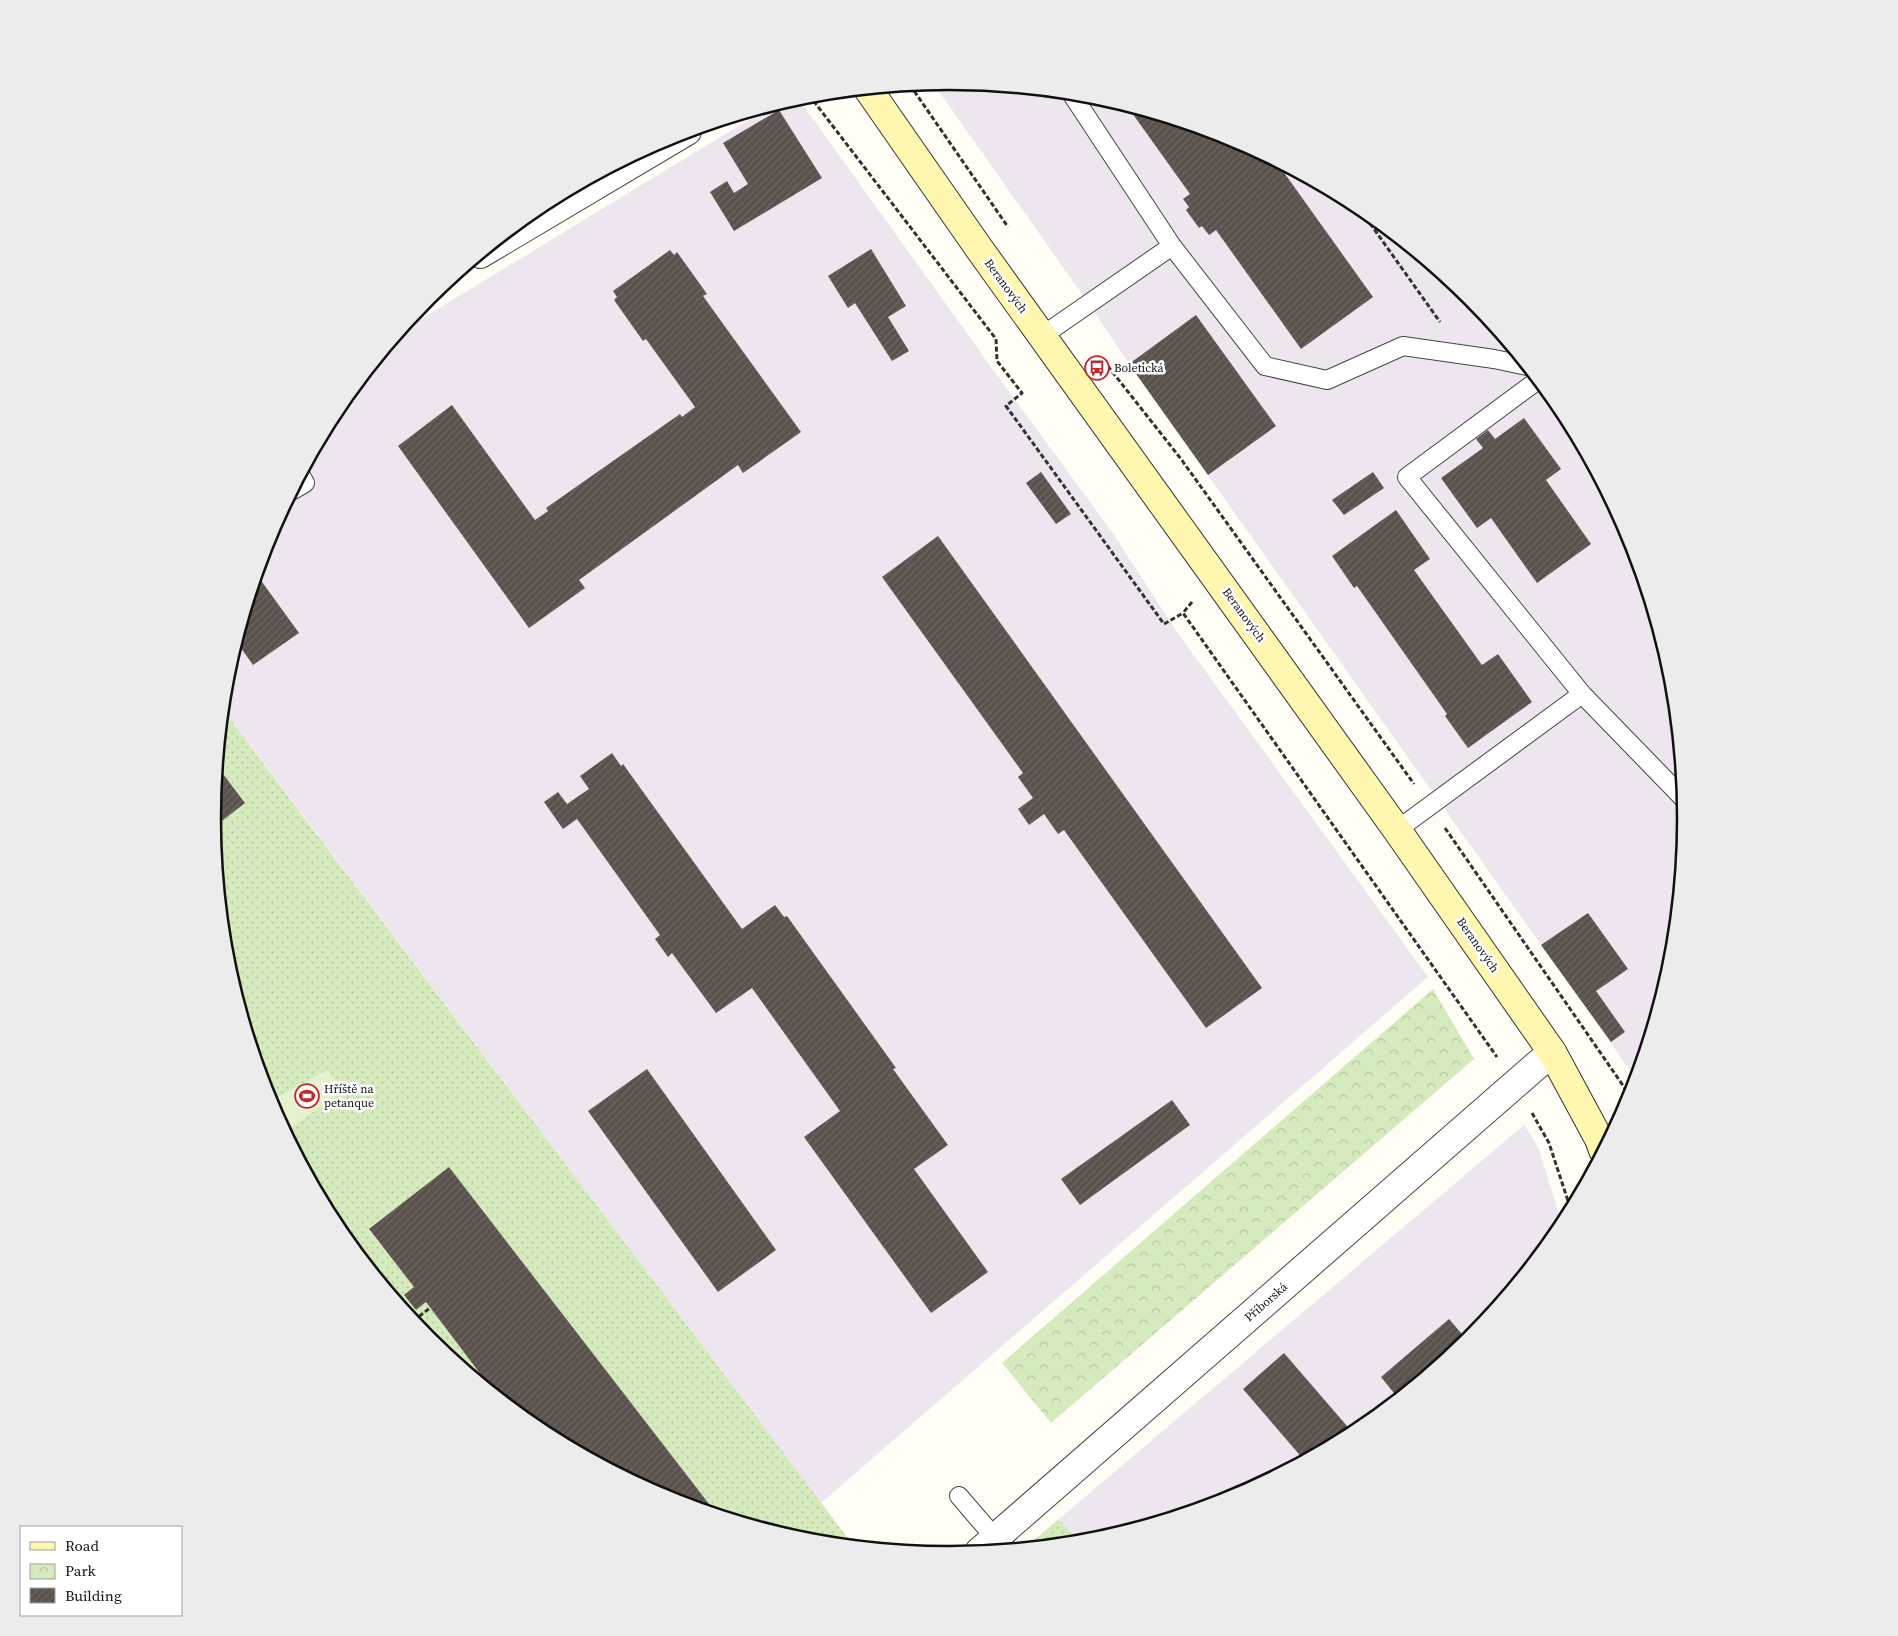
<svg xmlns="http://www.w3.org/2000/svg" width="1898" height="1636" font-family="'Source Serif 4',serif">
<defs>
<pattern id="grass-dots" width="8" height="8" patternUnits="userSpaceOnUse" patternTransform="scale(1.25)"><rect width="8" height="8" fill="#d5ebbd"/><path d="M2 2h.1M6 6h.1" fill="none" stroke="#b6c8a1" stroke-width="1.8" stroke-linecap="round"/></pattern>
<pattern id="park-crowns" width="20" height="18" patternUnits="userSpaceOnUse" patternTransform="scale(1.25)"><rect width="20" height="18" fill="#d5ebbd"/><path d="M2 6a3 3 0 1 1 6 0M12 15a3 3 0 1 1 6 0" fill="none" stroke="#b6c8a1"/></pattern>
<pattern id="building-hatch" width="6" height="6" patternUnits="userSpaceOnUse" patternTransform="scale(1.25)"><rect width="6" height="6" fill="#5a524d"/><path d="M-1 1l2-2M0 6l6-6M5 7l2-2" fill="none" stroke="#6d6662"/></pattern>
</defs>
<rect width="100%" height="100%" fill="#fffdf5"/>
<path fill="#eee6ef" d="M949 81 1093 95 1231 137 1359 206 1470 297 1562 409 1630 536 1672 675 1686 818 1672 962 1636 1079 1129 364 1089 304 933 83Z
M798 98 999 378 1112 532 1177 632 1428 977 821 1503 223 709 226 674 268 536 337 408 400 332 730 131 783 102Z
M1524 1125 1538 1147 1552 1191 1562 1227 1470 1339 1358 1431 1231 1499 1092 1541 1080 1542 1059 1519Z"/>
<path fill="url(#grass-dots)" d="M223 709 263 763 853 1545 805 1541 716 1513 449 1167 369 1230 414 1287 416 1310 426 1302 497 1396 428 1339 336 1227 285 1132 342 1090 269 1102 226 961 213 828 245 803 217 766Z
M1059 1519 1080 1542 1026 1547Z"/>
<path fill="url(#park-crowns)" d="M1433 989 1474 1059 1051 1423 1002 1363Z"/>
<path fill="#e6f2cf" d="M327 1070 343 1090 285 1132 269 1102Z"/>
<path fill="url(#building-hatch)" d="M1127 106 1231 137 1281 164 1287 173 1285 174 1373 297 1301 349 1216 230 1209 235 1202 226 1199 228 1186 210 1189 207 1183 199 1190 194Z
M779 110 822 178 734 231 710 192 727 181 734 193 748 184 723 143Z
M871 249 906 306 888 317 909 351 892 361 855 303 848 308 828 276Z
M670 250 674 255 677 252 707 294 703 296 801 432 743 473 738 465 579 580 585 588 529 628 398 446 452 405 535 520 548 511 546 508 680 414 682 417 695 407 646 339 643 341 614 300 617 297 613 291Z
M1196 315 1276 426 1208 475 1129 364Z
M1524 418 1561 469 1546 480 1591 544 1537 583 1491 518 1477 528 1441 478 1483 448 1476 439 1488 430 1495 439Z
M1041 472 1071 514 1056 524 1026 483Z
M1373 472 1384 488 1344 515 1332 500Z
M1396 510 1430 559 1414 570 1482 665 1498 654 1532 702 1468 748 1445 716 1447 714 1357 586 1354 588 1332 556Z
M938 536 1262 988 1206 1028 1064 830 1058 834 1044 814 1029 825 1018 809 1033 798 1018 777 1023 773 882 577Z
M257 575 299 633 253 665 236 641Z
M1653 614 1659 632H1658L1648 618Z
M612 753 621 766 623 764 742 929 775 905 784 917 787 916 896 1068 893 1069 948 1145 914 1169 988 1272 931 1313 804 1137 840 1111 752 988 716 1013 672 953 668 957 655 939 660 935 577 819 563 829 544 802 558 792 567 804 589 789 580 776Z
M217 766 245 803 213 828 212 818Z
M1588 913 1628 969 1596 991 1625 1032 1611 1042 1541 945Z
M647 1069 776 1250 718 1292 588 1111Z
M1172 1100 1190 1125 1080 1205 1061 1179Z
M449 1167 716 1513 667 1499 539 1430 497 1396 426 1302 416 1310 404 1295 414 1287 369 1229Z
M1449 1319 1468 1341 1398 1398 1381 1377Z
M1284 1353 1353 1433 1304 1460 1243 1389Z"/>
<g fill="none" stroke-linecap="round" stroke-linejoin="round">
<g stroke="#444" stroke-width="20">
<path id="lane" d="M1071 93 1172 246
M1042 336 1172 246 1265 366 1327 380 1403 346 1494 359 1527 366
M293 490 305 483 301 476
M1582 694 1684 799
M1397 830 1582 694 1407 477 1538 380
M959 1496 995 1538"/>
</g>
<g stroke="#444" stroke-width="30">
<path id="street" d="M480 254 687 131
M979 1552 1552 1052"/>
</g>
<g stroke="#333" stroke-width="30">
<path id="secondary" d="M868 89 978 247 1397 830 1552 1052 1599 1139 1603 1150"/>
</g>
<path stroke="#333" stroke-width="3" stroke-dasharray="5 2.5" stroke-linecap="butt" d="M910 85 1008 227
M809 95 996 339 997 361 1022 393 1006 406 1164 624 1183 613
M1357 205 1440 322
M1103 360 1181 459 1414 784
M1192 602 1183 613 1497 1057
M1445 828 1631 1097
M1532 1113 1549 1143 1571 1210
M413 1321 430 1308"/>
<use href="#lane" stroke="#fff" stroke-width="18"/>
<use href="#street" stroke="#fff" stroke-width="28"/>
<use href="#secondary" stroke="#fff6b0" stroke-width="28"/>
</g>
<defs>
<g id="bus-ring" transform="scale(1.25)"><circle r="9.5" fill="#fff" stroke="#c4262e" stroke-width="1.5"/><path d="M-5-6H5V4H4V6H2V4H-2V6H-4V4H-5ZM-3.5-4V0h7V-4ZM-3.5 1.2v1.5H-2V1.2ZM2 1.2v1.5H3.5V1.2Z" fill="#c4262e"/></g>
<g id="stadium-ring" transform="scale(1.25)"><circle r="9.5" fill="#fff" stroke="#c4262e" stroke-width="1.5"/><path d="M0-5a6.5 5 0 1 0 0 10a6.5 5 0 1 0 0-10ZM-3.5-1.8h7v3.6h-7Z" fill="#c4262e"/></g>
</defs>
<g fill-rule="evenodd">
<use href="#bus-ring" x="1097" y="368"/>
<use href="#stadium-ring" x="307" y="1096"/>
</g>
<g text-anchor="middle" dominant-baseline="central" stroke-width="5" stroke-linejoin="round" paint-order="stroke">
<g font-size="12" fill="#111" stroke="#fff">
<text transform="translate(1006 286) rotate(54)">Beranových</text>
<text transform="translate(1244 615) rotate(54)">Beranových</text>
<text transform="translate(1478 945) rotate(55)">Beranových</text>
<text transform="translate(1266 1302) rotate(-41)">Příborská</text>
</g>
<g font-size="12" fill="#111" stroke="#fff" text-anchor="start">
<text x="1114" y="368">Boletická</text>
<text x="324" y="1089">Hříště na<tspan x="324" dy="14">petanque</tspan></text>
</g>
</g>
<path d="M0 0H1898V1636H0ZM221 818a728 728 0 1 1 1456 0a728 728 0 1 1-1456 0Z" fill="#ececec" fill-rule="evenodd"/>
<path fill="none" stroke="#111" stroke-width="2.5" d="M221 818a728 728 0 1 1 1456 0a728 728 0 1 1-1456 0Z"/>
<rect x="20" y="1526" width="162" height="90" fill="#ffffff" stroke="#a0a0a0"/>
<rect x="30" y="1542" width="25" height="8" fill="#fff6b0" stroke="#a0a0a0"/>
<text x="65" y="1551" font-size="15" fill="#111111">Road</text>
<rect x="30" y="1564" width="25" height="15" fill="url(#park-crowns)" stroke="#a0a0a0"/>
<text x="65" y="1576" font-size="15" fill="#111111">Park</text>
<rect x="30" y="1588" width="25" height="15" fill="url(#building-hatch)" stroke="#a0a0a0"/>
<text x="65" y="1601" font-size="15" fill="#111111">Building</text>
</svg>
